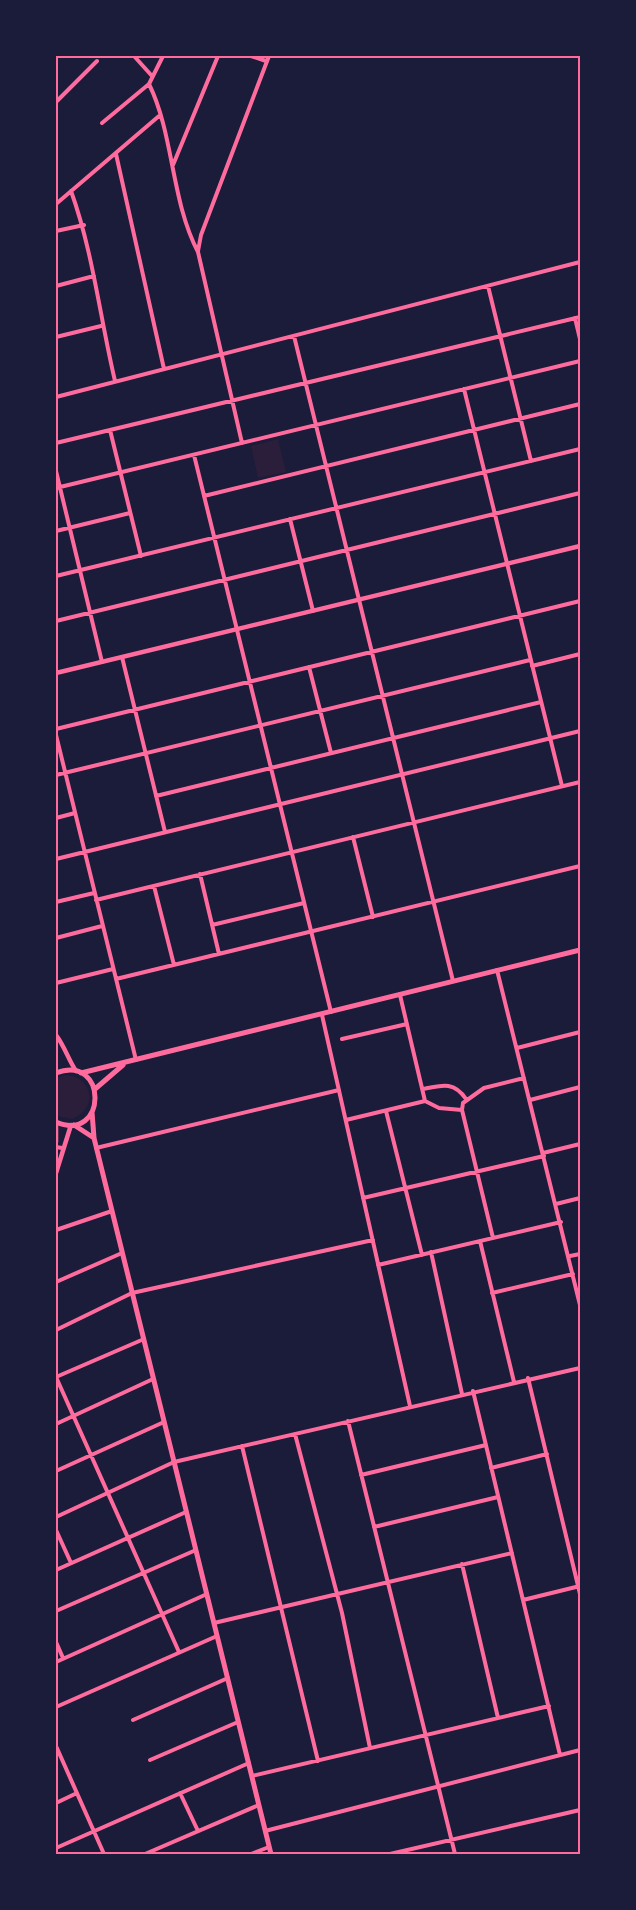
<svg xmlns="http://www.w3.org/2000/svg" width="636" height="1910" font-family="Lato,sans-serif">
<rect width="100%" height="100%" fill="#1b1b3a"/>
<path fill="#2a1e3b" d="M278 439 286 472 258 478 251 446Z
M65 1075C93 1076 99 1109 72 1119L56 1116V1079Z"/>
<g fill="none" stroke-linecap="round" stroke-linejoin="round">
<path stroke="#ff6b9d" stroke-width="4" d="M134 56 152 76
M251 56 266 61
M149 84C174 135 171 201 198 252L242 443
M56 102 97 61
M102 123 149 84 163 56
M116 154 164 369
M173 165 218 56
M71 191C93 252 100 318 115 381
M56 204 159 116
M56 231 84 225
M198 251 201 235 269 56
M56 286 94 276
M488 286 531 461
M575 318 580 339
M294 336 453 981
M56 337 101 326
M464 389 562 786
M56 397 580 262
M110 430 141 556
M56 443 580 317
M194 455 331 1012
M56 471 102 662
M56 488 580 361
M204 496 580 404
M290 519 313 611
M56 531 130 513
M56 576 580 449
M56 621 580 493
M122 657 165 832
M532 666 580 654
M309 667 331 753
M56 729 580 601
M56 735 136 1060
M56 775 530 660
M156 796 541 702
M56 818 75 813
M353 837 373 917
M56 859 580 731
M200 874 219 954
M154 886 174 965
M96 900 580 782
M56 902 94 893
M212 925 304 903
M56 938 102 926
M497 970 580 1305
M116 979 580 866
M56 983 113 969
M400 995 425 1101
M322 1015 410 1406
M342 1039 407 1024
M517 1048 580 1032
M423 1089C442 1085 454 1081 466 1099
M530 1100 580 1087
M386 1111 422 1255
M346 1120 425 1101 439 1108 462 1110
M56 1147 62 1148
M96 1148 339 1090
M543 1153 580 1144
M363 1198 544 1156
M556 1204 580 1198
M56 1230 112 1211
M493 1238 462 1110 463 1103 484 1088 524 1078
M480 1241 514 1382
M431 1252 462 1394
M570 1256 580 1254
M378 1265 561 1222
M56 1282 122 1253
M492 1293 573 1274
M56 1330 132 1293 373 1240
M56 1377 179 1652
M56 1377 144 1339
M528 1378 580 1594
M473 1391 560 1755
M348 1421 455 1854
M56 1424 153 1379
M295 1434 342 1613 370 1748
M242 1446 318 1761
M491 1468 547 1454
M56 1471 164 1422
M361 1475 486 1445
M56 1517 174 1462 580 1368
M374 1527 498 1497
M56 1530 71 1563
M462 1564 498 1718
M56 1570 186 1512
M523 1600 580 1586
M56 1611 196 1550
M214 1623 512 1553
M56 1642 63 1658
M56 1662 207 1594
M56 1707 217 1636
M133 1720 228 1678
M56 1746 104 1854
M150 1760 238 1722
M252 1776 549 1706
M180 1793 198 1831
M56 1803 77 1793
M265 1831 580 1750
M56 1848 249 1763
M145 1854 259 1805
M251 1854 269 1847
M390 1854 580 1810"/>
<path stroke="#ff6b9d" stroke-width="4.5" d="M56 673 580 546
M56 1035C65 1047 68 1059 76 1071
M56 1126V1142
M56 1173 71 1125"/>
<path stroke="#ff6b9d" stroke-width="5" d="M56 1073C109 1053 107 1144 56 1122
M81 1073 580 950
M95 1089 123 1065
M92 1112 94 1138 271 1854
M74 1125 94 1138"/>
</g>
<rect width="636" height="1910" fill="none" stroke="#1b1b3a" stroke-width="114"/>
<rect x="57" y="57" width="522" height="1796" fill="none" stroke="#ff6b9d" stroke-width="2"/>
</svg>
